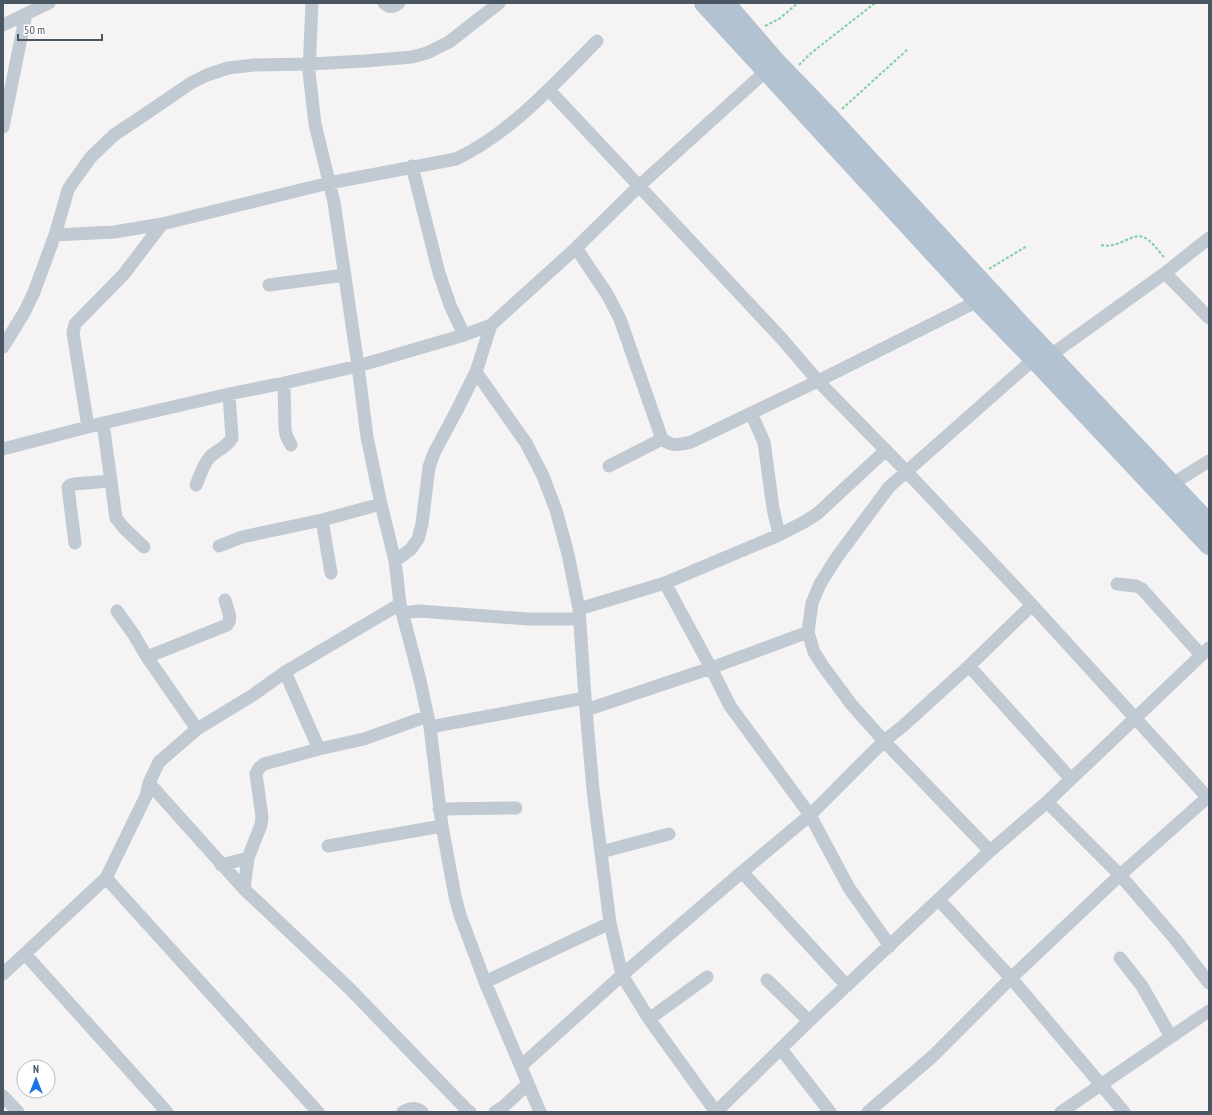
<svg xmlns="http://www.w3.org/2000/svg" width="1212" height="1115" font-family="'PT Sans Narrow',sans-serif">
<rect width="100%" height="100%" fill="#f5f3f3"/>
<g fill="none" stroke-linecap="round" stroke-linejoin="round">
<path stroke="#7ad0a6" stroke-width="2" stroke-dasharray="3 2" stroke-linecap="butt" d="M765 26 779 19 798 3
M799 65 810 54 875 3
M842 109 908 49
M1101 245C1119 250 1134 229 1147 239 1154 244 1159 252 1165 258
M989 269 1027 246"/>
<path stroke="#c1cad2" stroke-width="13" d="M312 3 309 72 315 124 334 202 358 366 367 437 381 504 395 561 400 604 420 680 430 727 442 826 455 896 460 915 485 982 540 1112
M384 3C389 8 394 7 399 3
M3 25 49 3
M549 90 639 186 782 339 818 381 906 471 1032 605 1209 799
M3 127 26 14
M412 166 439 273 450 305 464 335
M55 235 114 232 162 224 329 183 456 159C511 133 555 83 597 41
M576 248 607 294 620 319 662 439C673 447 678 445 691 442L818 381 978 301
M1165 273 1209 318
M269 285 345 275
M3 347 25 311 34 292 55 235 68 190 73 182 91 157 114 135 144 115 191 83 207 75 228 68 254 65 310 64 365 61 412 57 427 53 449 42 499 3
M1051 355 1165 273 1209 238
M476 372 526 443 543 476 556 510 568 554 579 609 585 698 593 790 610 923 622 975 649 1019 716 1112
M284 383 285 429 286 435 291 445
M751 413 764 442 773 508 779 535
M103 423 116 518 124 528 144 547
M88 427 73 333 75 324 124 274 162 224
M3 449 103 423 229 394 284 383 358 366 464 335 491 325
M609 466 662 439
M1172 484 1209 461
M196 485C200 476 203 464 210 457 217 450 227 447 232 438L229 394
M322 520 331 573
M75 543 68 487 70 485 74 484 110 481
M219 546 242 537 322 520 381 504
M395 561 411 549 418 539 422 524 429 467 434 453 456 412 476 372 491 325 576 248 639 186 766 71
M665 583 711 668 730 706 810 815 849 888 890 946
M1117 584 1136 586 1142 589 1201 655
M579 609 665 583 779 535 806 521 818 513 886 450
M117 611 134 635 147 657 197 729
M402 613 419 611 528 619H579
M147 657 227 625C233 618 227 608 225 600
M969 666 1071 779
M586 710 711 668 808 632
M430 727 585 698
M319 749 364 739 428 716
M149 783 244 889 349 988 468 1111 470 1112
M1047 802 1120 875 1176 940 1209 983
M439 809 516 808
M328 846 442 826
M990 851 884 741 851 704 823 666 814 652 808 632 812 603 820 584 837 557 889 487 1034 359
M601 852 669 834
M221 865 248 858
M742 872 847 986
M106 878 318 1112
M244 889 248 858 261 825 262 817 256 774 259 768 264 764 319 749 285 672
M939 900 1011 978 1124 1112
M25 954 167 1112
M1120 958 1142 986 1171 1037
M3 974 106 878 146 796 149 783 159 762 197 729 253 695 285 672 400 604
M767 980 809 1021
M485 982 610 923
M649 1019 707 977
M781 1049 830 1112
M521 1066 622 975 742 872 810 815 884 741 903 726 969 666 1032 605
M3 1096 18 1112
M403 1112C409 1108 416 1107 422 1112
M495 1112 503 1107 528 1084
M716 1112 809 1021 990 851 1047 802 1209 648
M868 1112 933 1056 1011 978 1120 875 1209 796
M1061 1112 1209 1011"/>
<path stroke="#b3c2d1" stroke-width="20" d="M704 3 978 301 1040 365 1209 545
M725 3 776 62 831 119 1020 324 1209 524"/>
</g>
<rect width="1212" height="1115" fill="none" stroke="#4a5661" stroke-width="8"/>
<g transform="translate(36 1079)"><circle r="19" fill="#ffffff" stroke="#b7bbc0"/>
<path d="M0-3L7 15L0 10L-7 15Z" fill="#1a73e8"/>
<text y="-6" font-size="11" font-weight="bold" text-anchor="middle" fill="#4a5661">N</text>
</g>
<path d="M18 34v6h84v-6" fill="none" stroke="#4a5661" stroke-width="2"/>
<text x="24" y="34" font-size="12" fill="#4a5661" stroke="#ffffff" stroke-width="3" paint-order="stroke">50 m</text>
</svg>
